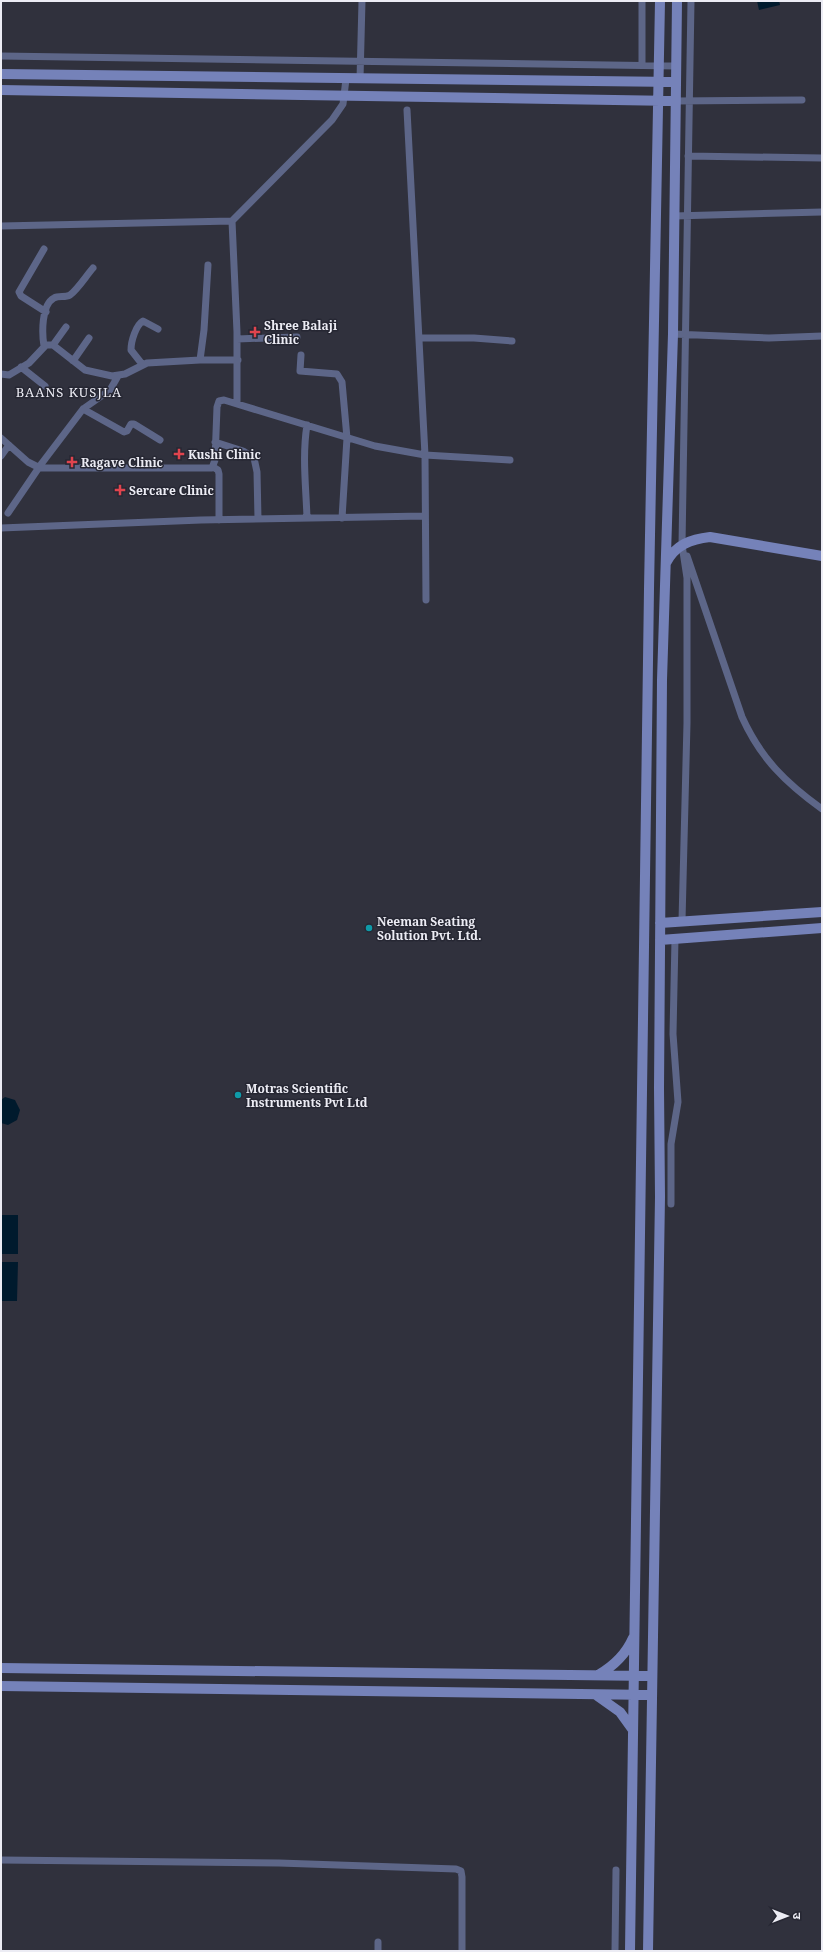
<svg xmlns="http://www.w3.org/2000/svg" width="823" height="1952" font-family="'Noto Serif','Noto Sans Devanagari',serif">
<rect width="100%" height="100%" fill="#30313d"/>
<path fill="#001a2d" d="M757 1H779L780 5 759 10Z
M5 1097 15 1100 20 1110 17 1120 8 1125 1 1123V1100Z
M1 1215H18V1254H1Z
M1 1262H18L17 1301H1Z"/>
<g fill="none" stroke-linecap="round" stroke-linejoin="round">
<path stroke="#5d6688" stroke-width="7" d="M1 56 676 66
M642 65V1
M360 79 362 1
M675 101 802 100
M407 110 425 455 426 600
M688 156 822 158
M674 216 822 212
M1 226 232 221
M44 249 19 292 21 296 46 312
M673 334 769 338 822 336
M419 338H474L512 341
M237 339 297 337
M53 345 66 327
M44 346C42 334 41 305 54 298 59 295 65 298 70 295 78 289 86 276 93 268
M301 355 300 371 337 374 342 382 347 438 342 518
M200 360 204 330 208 265
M73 361 89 338
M142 364 131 350C131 341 136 325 143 321L158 329
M21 367 45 386
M1 374 9 375 29 363 46 345H53L85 370 112 376 125 374 147 363 200 360H238
M237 403V332L232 221 332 120 343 104 346 79
M83 409 124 432 127 431 131 424H134L160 440
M307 425C302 456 306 487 307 518
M1 438 28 462 40 468H212L215 460 217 407 219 401 224 400 375 446 425 455 510 460
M215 442 243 451 254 458 257 472 258 519
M1 456 9 445
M213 467 218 470 219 474V520
M8 513 42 463 83 409 110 390 118 376
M1 528 201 520 425 516
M687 556 742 717C761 759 786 783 822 809
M682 921 687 723V578L682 545 691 1
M671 1204V1144L678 1102 673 1034 675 939
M1 1860 279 1863 456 1869 461 1871 462 1877V1951
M378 1942V1951
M615 1951 616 1870"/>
<path stroke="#7582b9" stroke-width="10" d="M1 74 676 82
M1 90 675 101
M666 563C675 545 691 539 710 537L822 556
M660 923 822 912
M660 940 822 928
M1 1668 652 1676
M598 1675C612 1667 626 1654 633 1638
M1 1686 652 1695
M596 1695 620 1712 633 1730
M630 1951 649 589 660 1
M648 1951 660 1197 659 1088 662 680 673 334 677 1"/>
</g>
<g fill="#e0444e" stroke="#262733" stroke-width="1.5">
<path d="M253 326h4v4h4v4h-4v4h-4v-4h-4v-4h4z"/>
<path d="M177 448h4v4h4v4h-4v4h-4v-4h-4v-4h4z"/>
<path d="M70 456h4v4h4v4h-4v4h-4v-4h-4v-4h4z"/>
<path d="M118 484h4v4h4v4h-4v4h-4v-4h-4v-4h4z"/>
</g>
<g fill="#0f9aa8" stroke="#262733" stroke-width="1.5">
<circle cx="369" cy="928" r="4"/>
<circle cx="238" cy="1095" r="4"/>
</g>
<g text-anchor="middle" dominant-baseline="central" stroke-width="3" stroke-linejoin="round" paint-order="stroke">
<g font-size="12" font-weight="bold" fill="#ececf4" stroke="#262733" text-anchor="start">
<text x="264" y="325">Shree Balaji<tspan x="264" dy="14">Clinic</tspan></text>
<text x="188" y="454">Kushi Clinic</text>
<text x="81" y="462">Ragave Clinic</text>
<text x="129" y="490">Sercare Clinic</text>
<text x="377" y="921">Neeman Seating<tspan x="377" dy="14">Solution Pvt. Ltd.</tspan></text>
<text x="246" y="1088">Motras Scientific<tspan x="246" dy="14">Instruments Pvt Ltd</tspan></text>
</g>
<g font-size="13" letter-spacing="1" fill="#ececf4" stroke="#262733">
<text x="69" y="392">BAANS KUSJLA</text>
</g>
</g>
<rect width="823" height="1952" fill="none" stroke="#ececf4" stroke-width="4"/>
<g transform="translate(787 1916) rotate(90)" stroke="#262733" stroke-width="3" paint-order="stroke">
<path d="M0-3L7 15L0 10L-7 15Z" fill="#ececf4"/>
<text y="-6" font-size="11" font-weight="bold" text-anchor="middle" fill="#ececf4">उ</text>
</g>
</svg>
